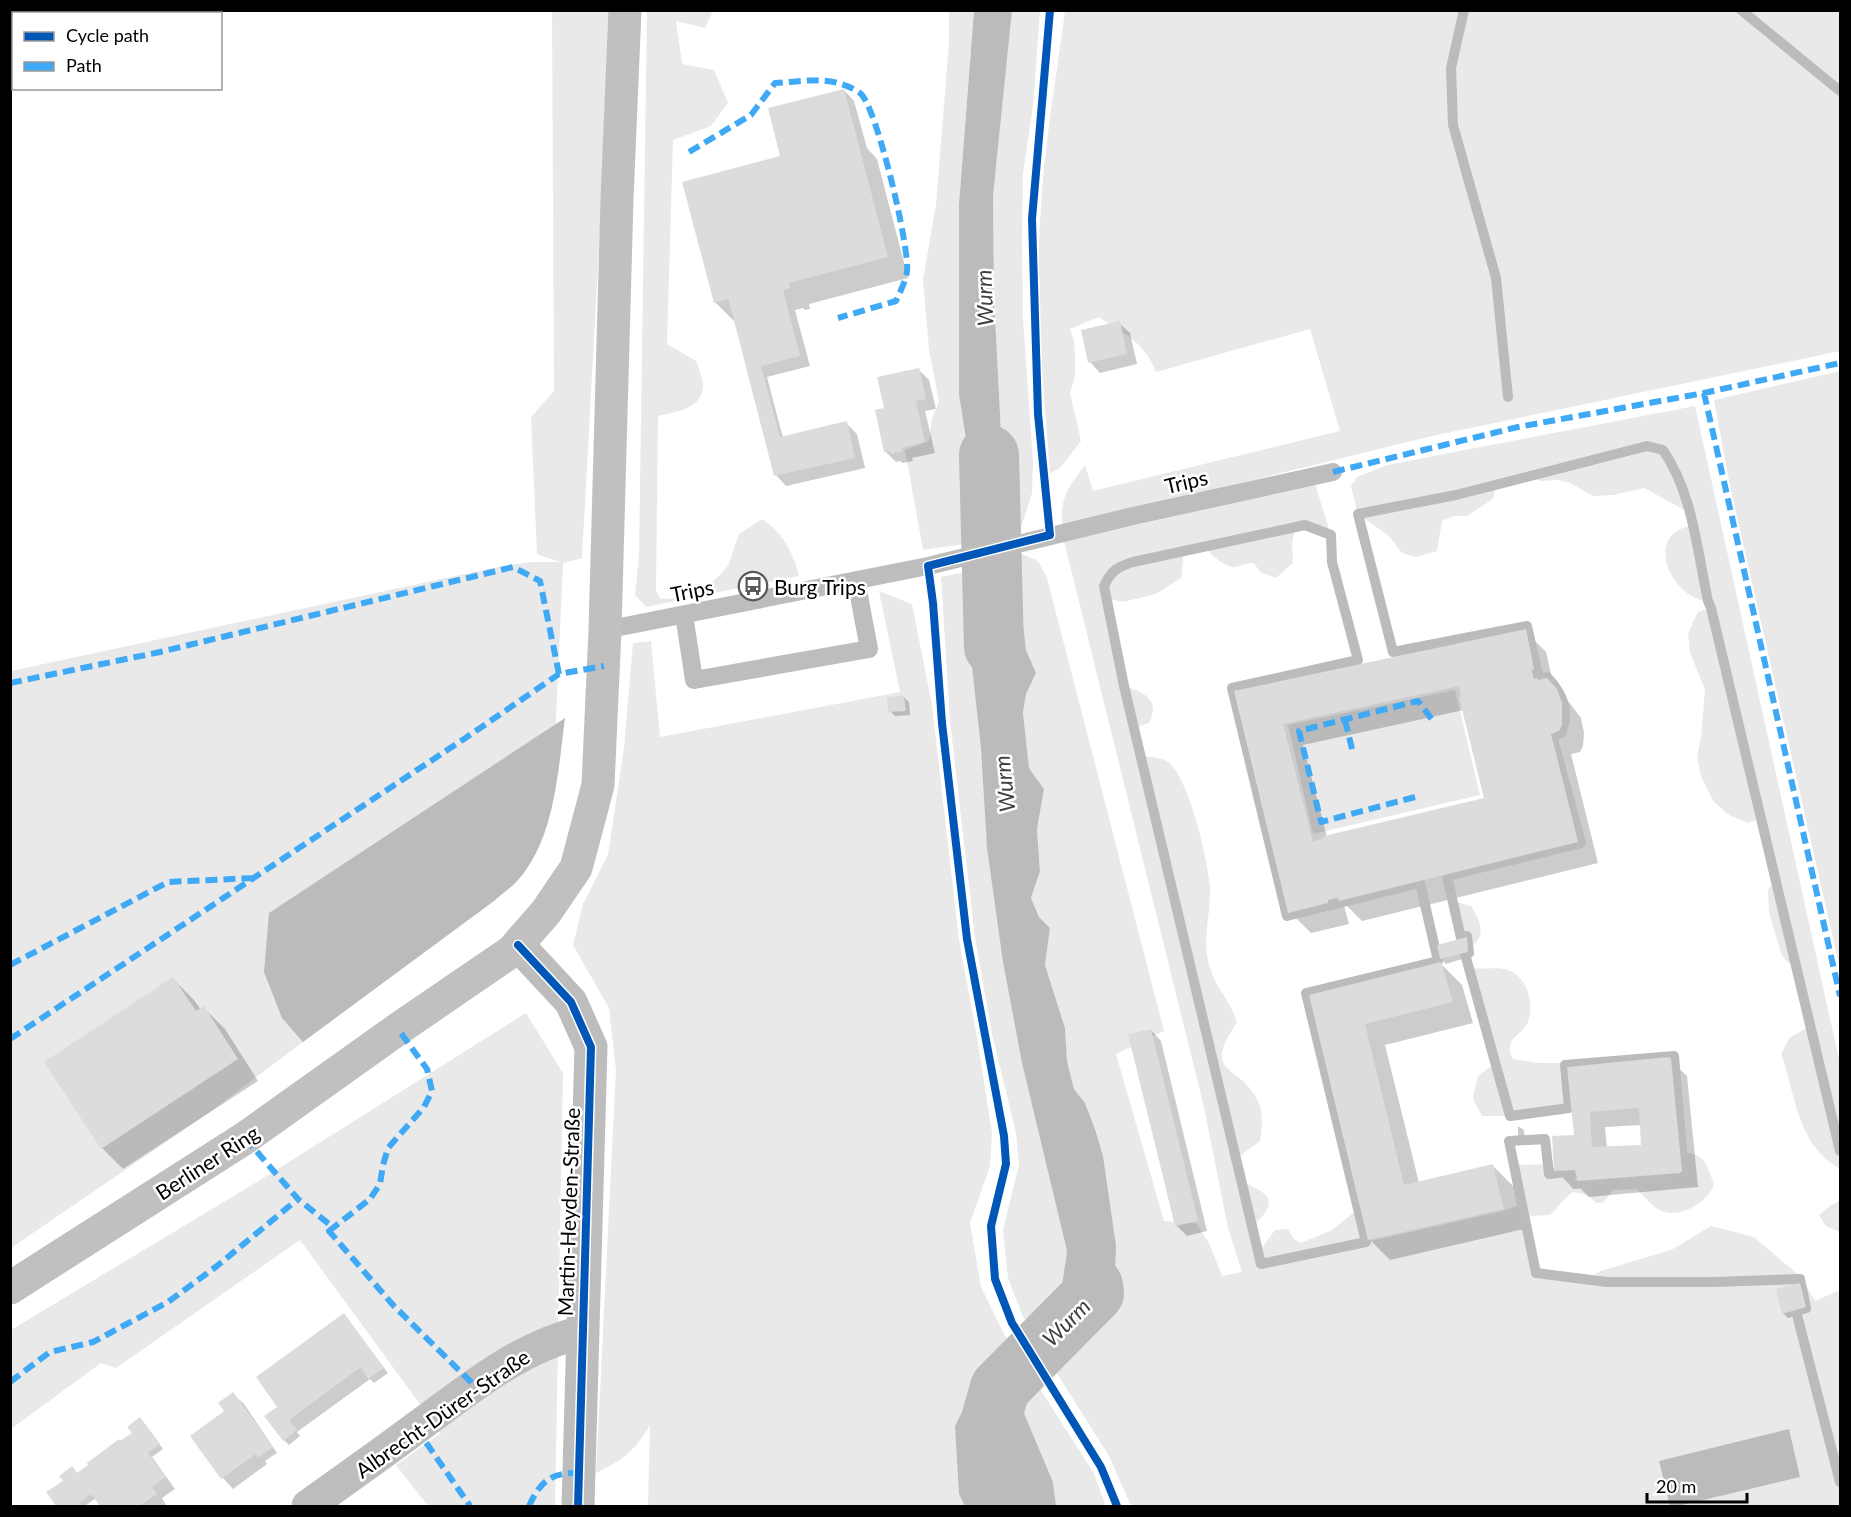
<svg xmlns="http://www.w3.org/2000/svg" width="1851" height="1517" font-family="Lato,sans-serif">
<rect width="100%" height="100%" fill="#fff"/>
<path fill="#e9e9e9" d="M552 11H612L582 558 563 563 552 808 523 861 482 907 210 1112 11 1248V671L502 566 532 562H560L537 554 531 417 554 391Z
M647 11H713L705 28 676 21 682 64 714 70 728 103 711 126 673 140 667 344 696 361C698 368 703 377 703 385 703 409 675 412 658 416L656 591 661 599 688 597 709 586 728 566 739 534 762 519C783 533 793 552 799 576L646 607 635 595 639 557Z
M949 11H974L959 204V395L966 439 970 493 964 544 923 550 905 450 929 441 932 418 939 402 929 349 923 280 936 204 949 43Z
M1012 11H1040L1033 106 1023 174 1022 236 1023 318 1033 462 1032 493 1022 525 1014 531 998 535 1001 433 994 298 993 196Z
M1065 11H1840V351L1432 436 1062 527C1060 497 1068 488 1085 465L1093 491 1340 431 1310 329 1156 372C1143 340 1126 336 1099 317L1070 329 1074 341 1075 356V376L1070 393 1081 441 1060 468 1050 473C1044 390 1035 307 1040 223 1043 152 1056 81 1065 11Z
M1840 371V969L1730 486 1714 400Z
M1695 406 1840 1064V1169C1796 1143 1797 1098 1781 1054L1790 1037 1811 1026 1798 972 1782 956 1769 912 1768 890 1776 880 1762 818 1748 823 1729 815 1714 802 1701 776 1697 757 1701 738 1705 690 1690 652 1688 633 1698 612 1711 608 1708 601C1677 600 1648 549 1678 530 1682 528 1688 527 1692 525L1690 513 1644 488 1613 495 1593 496 1570 483 1558 480 1541 481 1528 476 1496 484 1493 499 1467 516H1454L1442 521 1437 551 1416 557 1402 553 1389 536 1358 514 1351 486 1357 477 1387 465Z
M1315 484 1331 535 1305 525 1295 527 1292 545 1293 563 1276 578 1260 572 1254 563C1246 563 1241 566 1234 567 1223 567 1212 554 1204 547L1184 551 1181 578 1156 594 1123 602 1106 598 1124 686C1144 692 1161 700 1149 723L1134 728 1141 756C1149 757 1161 757 1168 762 1189 778 1208 860 1210 887 1211 913 1202 939 1209 965 1214 985 1231 1002 1237 1022 1232 1031 1224 1041 1222 1052 1219 1068 1237 1074 1246 1084 1250 1088 1254 1094 1257 1099 1264 1113 1262 1126 1260 1141L1236 1159 1242 1182C1274 1194 1277 1204 1252 1227L1258 1253 1275 1230 1288 1229 1294 1239 1301 1243 1332 1230 1358 1209 1366 1242 1503 1211 1522 1204 1514 1165 1548 1164 1550 1174 1573 1171 1575 1184 1684 1174 1682 1156 1680 1152C1705 1153 1706 1163 1714 1184 1709 1202 1680 1219 1661 1211 1652 1207 1644 1195 1636 1189L1613 1190 1603 1203H1597L1587 1195 1573 1192C1563 1198 1559 1207 1550 1215L1525 1216 1536 1273 1590 1280 1598 1272 1673 1249 1711 1226 1754 1237 1801 1277 1815 1301 1840 1290V1506H1131L1109 1456 1051 1364 1076 1340 1113 1297 1103 1156 1096 1132 1085 1103 1074 1089 1067 1061 1065 1028 1045 965 1050 928 1039 917 1031 898 1040 871 1037 829 1044 789 1029 768 1023 712 1026 694 1036 673 1026 650 1024 632 1008 561 1022 554 1038 561 1047 578 1164 1031 1116 1054 1164 1221 1196 1223 1209 1243 1222 1276 1242 1272 1228 1228 1204 1107 1064 541Z
M971 571 970 648 1022 1063 1067 1251 1059 1306 1045 1322 1031 1331 1023 1317 1008 1278 1003 1230 1019 1165 1016 1133 992 1034 975 938 950 721 941 577Z
M879 591 912 604 932 705 959 940 977 1037 992 1133 990 1166 970 1223 981 1287 1008 1342 981 1375 959 1494 965 1506H648L650 1425C633 1453 624 1459 596 1473L616 1070 609 1008 573 945 583 904 608 855 624 748 633 643 651 641 660 737 900 692Z
M1455 690 1480 795 1313 834 1288 725Z
M1453 901 1471 906C1480 921 1488 936 1469 948L1467 936 1461 938Z
M1468 968C1482 970 1499 966 1510 971 1529 979 1535 1007 1527 1024 1523 1032 1511 1037 1510 1046 1509 1051 1511 1055 1513 1059L1539 1063H1562L1565 1065 1569 1108 1510 1116H1482L1473 1099 1475 1088 1478 1076 1495 1063Z
M526 1013 563 1073 555 1506H428L396 1465 441 1433 300 1240 116 1368 101 1363 11 1429V1330L265 1177Z
M1840 1201V1232L1826 1226 1819 1215 1831 1205Z
M1033 1378 1093 1472 1106 1506H1056L1053 1482 1018 1399 1023 1386Z"/>
<path fill="#bbb" d="M974 11H1012L993 196 994 298 1001 433 998 535 964 544 970 493 966 439 959 395V204Z
M1008 561 1024 632 1026 650 1036 673 1026 694 1023 712 1029 768 1044 789 1037 829 1040 871 1031 898 1039 917 1050 928 1045 965 1065 1028 1067 1061 1074 1089 1085 1103 1096 1132 1103 1156 1116 1246 1114 1297 1076 1340 1051 1364 1031 1331 1045 1322 1059 1306 1067 1251 1022 1063 1003 962 987 848 981 748 970 648 971 571Z
M565 718C558 770 555 839 518 880 511 888 502 894 494 901L303 1042 282 1018 264 972 269 913Z
M1008 1342 1033 1378 1023 1386 1018 1399 1053 1482 1056 1506H965L959 1494 955 1426 981 1375Z
M1789 1429 1800 1477 1678 1506H1670L1659 1461Z"/>
<path fill="#0003" fill-rule="evenodd" d="M844 90 854 101 867 148 877 159 908 278 809 304 810 309 805 310 803 308 795 310 810 366 767 377 783 438 846 423 857 434 865 468 786 486 776 475 736 323 715 302 783 157Z
M1119 323 1130 333 1137 364 1100 373 1090 362Z
M918 369 929 380 936 409 925 411 935 453 912 458 913 461 903 463 900 461 896 462 885 451V409Z
M1525 631 1546 652 1554 687 1568 701 1581 718 1584 733 1583 746 1580 752 1571 754 1598 863 1362 921 1343 902 1349 924 1311 933 1290 912 1236 692ZM1464 710 1485 799 1327 837 1303 745Z
M904 697 909 702 910 715 895 716 890 711Z
M1466 939 1471 944 1472 956 1446 964 1441 959 1439 946Z
M1441 964 1462 985 1473 1023 1385 1045 1419 1183 1493 1166 1514 1187 1524 1229 1390 1260 1369 1239 1311 996Z
M173 979 194 1000 201 1010 204 1008 225 1029 258 1081 123 1169 102 1148Z
M1151 1030 1161 1041 1207 1231 1187 1236 1177 1226Z
M1670 1060 1687 1076 1698 1187 1589 1197 1578 1186H1571L1555 1170 1575 1137 1569 1068ZM1642 1125 1643 1146 1607 1148 1605 1127Z
M1518 1126 1524 1130 1525 1143 1518 1138Z
M1799 1285 1804 1290 1810 1312 1788 1318 1783 1313Z
M344 1315 388 1373 374 1383 370 1379 297 1432 300 1436 289 1445 284 1440 277 1409Z
M233 1394 244 1404 277 1453 265 1461 267 1464 233 1489 223 1478 192 1436 226 1412Z
M145 1424 163 1449 152 1457 175 1489 162 1498 166 1505 164 1506H102L96 1498 85 1506H58L48 1493 77 1474Z"/>
<g fill="none" stroke-linecap="round" stroke-linejoin="round">
<path stroke="#bbb" stroke-width="10" d="M1464 10 1451 68 1453 125 1496 278 1508 397
M1741 10 1840 91
M1305 525 1331 535 1332 562 1358 660 1232 688 1287 916 1420 883 1438 961 1306 993 1366 1242 1261 1264 1124 686 1104 586C1111 571 1117 567 1133 562Z
M1840 1151 1711 608 1708 601C1697 550 1693 494 1663 450L1647 446 1456 495 1358 514 1393 652 1527 626 1539 679 1547 677C1563 694 1570 711 1561 733L1552 735 1581 843 1447 876 1461 938 1467 936 1469 953 1465 954 1510 1116 1569 1108 1565 1065 1674 1056 1684 1174 1575 1184 1573 1171 1549 1174 1545 1139 1509 1141 1536 1273 1607 1282H1714L1800 1279 1806 1308 1796 1311 1840 1482"/>
<path stroke="#bbb" stroke-width="60" d="M989 455 994 647
M1009 1506 987 1434 1000 1388 1094 1293 1093 1286"/>
</g>
<path fill="#dcdcdc" fill-rule="evenodd" d="M844 89 888 257 789 283 790 288 783 290 800 356 761 366 780 437 847 421 855 458 774 476 729 301 728 299 714 303 682 182 780 156 768 108Z
M1120 321 1127 354 1088 363 1081 330Z
M919 368 926 399 916 401 925 442 902 448 903 451 891 454 890 451 884 452 875 410 884 408 877 377Z
M1526 629 1534 669 1531 670 1534 679 1537 678 1538 680 1547 678 1557 689 1562 703V725L1559 731 1551 734 1578 842 1339 901 1338 897 1328 900V903L1288 913 1234 691ZM1459 686 1461 697H1459L1484 798 1324 836V838L1313 842 1283 724Z
M904 696 906 711 888 712 887 697Z
M1467 937 1468 952 1440 959 1437 945Z
M1441 962 1453 1002 1365 1024 1404 1185 1493 1164 1504 1209 1368 1240 1309 995Z
M173 977 196 1011 204 1006 238 1059 101 1149 44 1062Z
M1151 1029 1198 1221 1175 1226 1128 1034Z
M1669 1057 1671 1059 1682 1171 1680 1173 1578 1181 1575 1179 1577 1178 1575 1170 1554 1171 1552 1136 1574 1135 1567 1067ZM1639 1108 1641 1145 1592 1147 1590 1112Z
M1800 1283 1806 1307 1782 1314 1776 1289Z
M344 1313 384 1368 368 1379 361 1367 289 1420 297 1430 283 1441 264 1416 277 1407 256 1377Z
M233 1392 273 1447 258 1458 256 1454 221 1479 190 1436 224 1411 218 1403Z
M140 1417 160 1444 148 1453 166 1477 152 1487 157 1494 139 1506H100L91 1494 79 1503 82 1506H56L46 1492 63 1481 59 1476 72 1466 77 1473 88 1465 87 1463 119 1439 120 1441 132 1433 127 1427Z"/>
<g fill="none" stroke-linecap="round" stroke-linejoin="round">
<path stroke="#bdbdbd" stroke-width="18" d="M684 615 694 680 869 649 856 580
M605 630 928 566 1133 516 1333 472"/>
<path stroke="#bdbdbd" stroke-width="33" d="M518 945 571 1002 591 1047 578 1506
M308 1506C344 1480 380 1455 416 1428 470 1389 517 1348 582 1332"/>
<path stroke="#c0c0c0" stroke-width="33" d="M10 1288 245 1138 398 1029 512 951 546 912 576 868 598 785 605 630 617 199 625 10"/>
<path stroke="#3fa9f5" stroke-width="6" stroke-dasharray="12 6" stroke-linecap="butt" d="M689 152 751 115 775 83C805 81 834 75 860 93 876 104 910 248 907 271 906 281 900 292 896 301L838 318
M1704 393 1840 996
M1333 472 1518 427 1704 393 1840 363
M10 683 160 652 513 567 540 581 559 674
M1345 720 1353 753
M1415 797 1321 822 1299 731 1418 701 1433 721
M10 965 168 882 254 878
M10 1039 464 739 559 674 604 666
M245 1138 298 1199 329 1224V1231L393 1305 474 1385
M329 1231 370 1199 380 1184 383 1165 388 1148 424 1107 432 1091 427 1069 398 1029
M10 1382 50 1352 93 1342 168 1302 217 1266 298 1199
M416 1428 470 1506
M529 1506C540 1482 551 1472 579 1473"/>
<g stroke="#fff" stroke-width="11">
<path id="cycleway" d="M1050 10 1032 219 1038 414 1050 535 928 566 933 603 942 723 967 939 1004 1136 1006 1164 991 1226 995 1279 1012 1323 1101 1467 1117 1506
M518 945 571 1002 591 1047 578 1506"/>
</g>
<use href="#cycleway" stroke="#0057b8" stroke-width="8"/>
</g>
<defs>
<g id="bus-ring" transform="scale(1.5)"><circle r="9.5" fill="#fff" stroke="#595959" stroke-width="1.5"/><path d="M-5-6H5V4H4V6H2V4H-2V6H-4V4H-5ZM-3.5-4V0h7V-4ZM-3.5 1.2v1.5H-2V1.2ZM2 1.2v1.5H3.5V1.2Z" fill="#595959"/></g>
</defs>
<g fill-rule="evenodd">
<use href="#bus-ring" x="753" y="586"/>
</g>
<g text-anchor="middle" dominant-baseline="central" stroke-width="5" stroke-linejoin="round" paint-order="stroke">
<g font-size="21" fill="#000" stroke="#fff">
<text transform="translate(1186 481) rotate(-13)">Trips</text>
<text transform="translate(692 590) rotate(-11)">Trips</text>
<text transform="translate(207 1162) rotate(-33)">Berliner Ring</text>
<text transform="translate(568 1212) rotate(-88)">Martin-Heyden-Straße</text>
<text transform="translate(442 1413) rotate(-35)">Albrecht-Dürer-Straße</text>
</g>
<g font-size="21" fill="#000" stroke="#fff" text-anchor="start">
<text x="774" y="586">Burg Trips</text>
</g>
<g font-size="22" font-style="italic" fill="#3f3f3f" stroke="#fff">
<text transform="translate(984 298) rotate(-92)">Wurm</text>
<text transform="translate(1004 784) rotate(-96)">Wurm</text>
<text transform="translate(1066 1322) rotate(-45)">Wurm</text>
</g>
</g>
<rect width="1851" height="1517" fill="none" stroke="#000000" stroke-width="24"/>
<rect x="12" y="12" width="210" height="78" fill="#ffffff" stroke="#999999" stroke-width="1.5"/>
<rect x="24" y="32" width="30" height="9" fill="#0057b8" stroke="#999999" stroke-width="1.5"/>
<text x="66" y="42" font-size="18" fill="#000000">Cycle path</text>
<rect x="24" y="62" width="30" height="9" fill="#3fa9f5" stroke="#999999" stroke-width="1.5"/>
<text x="66" y="72" font-size="18" fill="#000000">Path</text>
<path d="M1647 1493v9h100v-9" fill="none" stroke="#000000" stroke-width="3"/>
<text x="1656" y="1493" font-size="18" fill="#000000" stroke="#ffffff" stroke-width="4.5" paint-order="stroke">20 m</text>
</svg>
